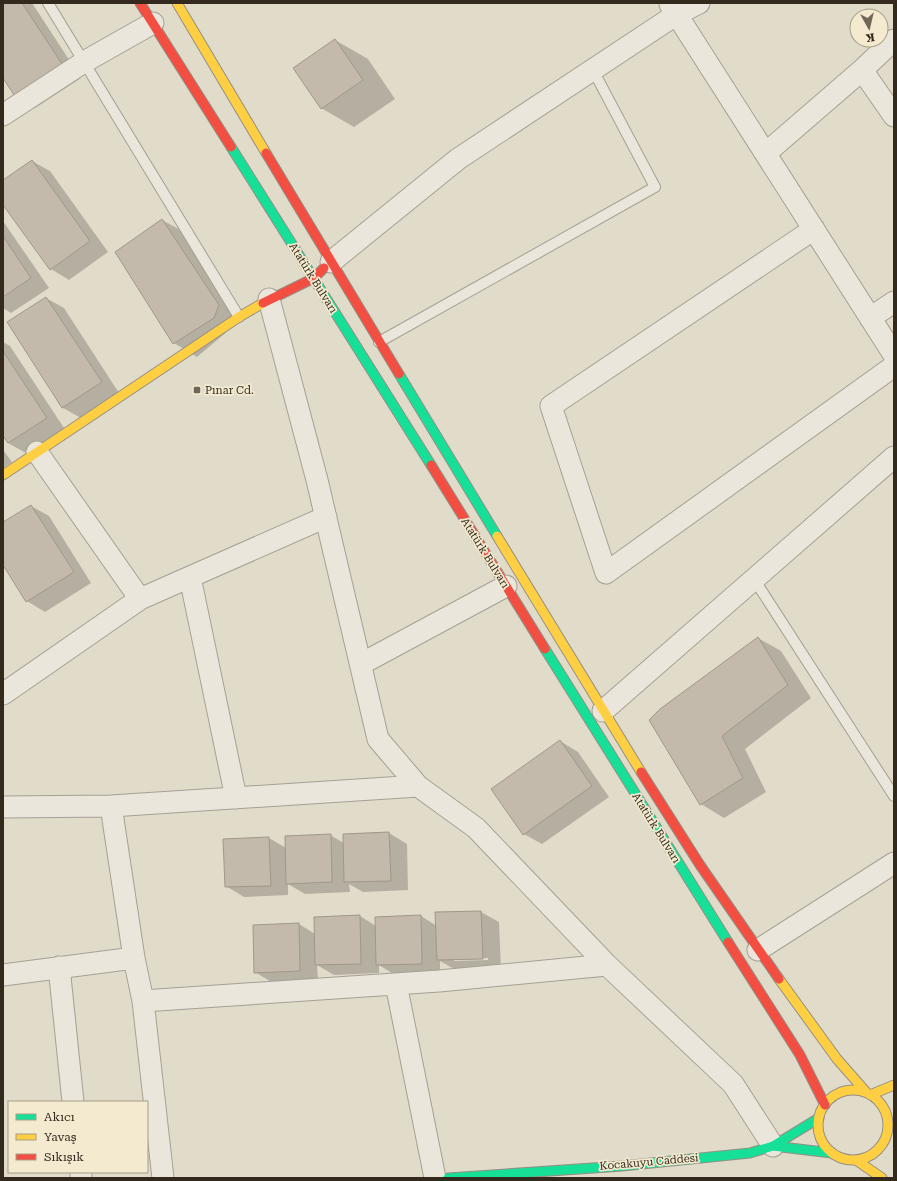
<svg xmlns="http://www.w3.org/2000/svg" width="897" height="1181" font-family="'Roboto Serif',serif">
<rect width="100%" height="100%" fill="#e1dbca"/>
<path fill="#0003" fill-rule="evenodd" d="M3 3H32L81 78 35 108 17 98 3 77Z
M335 40 368 59 395 99 354 127 321 108Z
M32 161 50 171 108 252 69 280 51 269 3 203V182Z
M162 220 186 233 242 319 197 357 174 343 116 252Z
M3 221 49 288 11 313 3 308Z
M46 298 64 308 119 393 81 418 63 408 8 323Z
M3 342 10 346 64 428 26 453 8 443 3 435Z
M3 450 12 462 3 468Z
M31 506 49 516 91 583 45 612 27 601 3 563V523Z
M758 638 781 651 811 698 745 749 766 792 724 818 701 804 650 721Z
M560 741 578 752 609 797 542 844 524 834Z
M389 833 407 844 408 890 363 892 349 884 350 892 305 894 288 884V895L244 897 226 886 269 838 286 848 330 835 344 843Z
M481 912 499 922 501 969 456 970 440 961V974L395 975 379 965V973L334 975 317 965 318 981 273 983 255 972 299 924 315 934 360 916 376 926 421 916 437 926 436 913ZM488 958V960L454 961V959Z"/>
<path fill="#c4baab" stroke="#a1978a" d="M3 3H22L64 67 16 98 3 78Z
M335 39 363 80 321 109 293 68Z
M32 160 90 241 50 270 3 205V180Z
M162 219 219 305 214 318 173 344 115 252Z
M3 236 31 278 3 297Z
M46 297 102 382 62 408 7 322Z
M3 351 47 418 8 443 3 436Z
M31 505 74 572 26 602 3 565V522Z
M758 637 788 685 722 736 743 778 700 805 649 720 660 709Z
M560 740 592 786 523 835 491 789Z
M389 832 391 881 344 882 343 834Z
M331 834 332 882 286 884 285 836Z
M269 837 271 886 225 887 223 839Z
M481 911 483 959 437 960 435 912Z
M360 915 361 964 315 965 314 917Z
M421 915 422 964 376 965 375 917Z
M299 923 300 971 254 973 253 925Z"/>
<g fill="none" stroke-linecap="round" stroke-linejoin="round">
<g stroke="#a6a094" stroke-width="12">
<path id="lane" d="M48 3 239 317
M379 342 655 187 593 70
M754 579 894 796"/>
</g>
<g stroke="#a6a094" stroke-width="23">
<path id="street" d="M670 4 894 355
M862 70 894 116
M3 115 84 62 153 23
M766 153 862 70 894 40
M814 229 551 406 606 573 894 366
M331 262 458 159 677 14 699 3
M269 299 317 480 378 739 418 786 476 828 607 965 733 1084 773 1146
M870 318 894 302
M37 452 140 599
M190 577 236 798
M361 664 506 586
M3 694 140 599 326 517
M603 711 894 457
M111 806 134 958 143 1001 163 1178
M3 807 111 806 418 786
M758 950 894 863
M59 967 73 1102
M3 975 134 958
M396 984 435 1178
M143 1001 439 981 607 965
M81 1172V1178"/>
</g>
<g stroke="#958f84" stroke-width="11">
<path id="fast" d="M231 147 431 465
M399 374 497 536
M545 649 728 942
M773 1146 832 1153
M448 1178 622 1166 750 1153 773 1146 819 1118"/>
</g>
<g stroke="#958f84" stroke-width="11">
<path id="slow" d="M177 3 266 153
M3 475 239 317 263 303
M497 536 641 772
M779 979 837 1059 866 1092
M818 1125a35 35 0 1 1 70 0a35 35 0 1 1-70 0Z
M870 1095 894 1085
M856 1160 882 1178"/>
</g>
<g stroke="#958f84" stroke-width="11">
<path id="jam" d="M140 3 231 147
M266 153 399 374
M263 303 314 278 324 268
M431 465 545 649
M641 772 700 865 779 979
M728 942 800 1055 825 1105"/>
</g>
<use href="#lane" stroke="#eae6db" stroke-width="10"/>
<use href="#street" stroke="#eae6db" stroke-width="21"/>
<use href="#fast" stroke="#16e098" stroke-width="9"/>
<use href="#slow" stroke="#ffcf43" stroke-width="9"/>
<use href="#jam" stroke="#f24e42" stroke-width="9"/>
</g>
<rect fill="#70675a" stroke="#f3eacf" stroke-width="1.5" x="193" y="386" width="8" height="8" rx="2"/>
<g text-anchor="middle" dominant-baseline="central" stroke-width="3.5" stroke-linejoin="round" paint-order="stroke">
<g font-size="11" fill="#33291d" stroke="#f3eacf">
<text transform="translate(313 278) rotate(58)">Atatürk Bulvarı</text>
<text transform="translate(485 553) rotate(58)">Atatürk Bulvarı</text>
<text transform="translate(656 828) rotate(58)">Atatürk Bulvarı</text>
<text transform="translate(649 1162) rotate(-5)">Kocakuyu Caddesi</text>
</g>
<g font-size="11" fill="#33291d" stroke="#f3eacf" text-anchor="start">
<text x="205" y="390">Pınar Cd.</text>
</g>
</g>
<rect width="897" height="1181" fill="none" stroke="#33291d" stroke-width="8"/>
<rect x="8" y="1101" width="140" height="72" fill="#f3eacf" stroke="#a69d88"/>
<rect x="16" y="1114" width="20" height="6" fill="#16e098" stroke="#a69d88"/>
<text x="44" y="1121" font-size="12" fill="#33291d">Akıcı</text>
<rect x="16" y="1134" width="20" height="6" fill="#ffcf43" stroke="#a69d88"/>
<text x="44" y="1141" font-size="12" fill="#33291d">Yavaş</text>
<rect x="16" y="1154" width="20" height="6" fill="#f24e42" stroke="#a69d88"/>
<text x="44" y="1161" font-size="12" fill="#33291d">Sıkışık</text>
<g transform="translate(869 28) rotate(172)"><circle r="19" fill="#f3eacf" stroke="#a69d88"/>
<path d="M0-3L7 15L0 10L-7 15Z" fill="#70675a"/>
<text y="-6" font-size="11" font-weight="bold" text-anchor="middle" fill="#33291d">K</text>
</g>
</svg>
